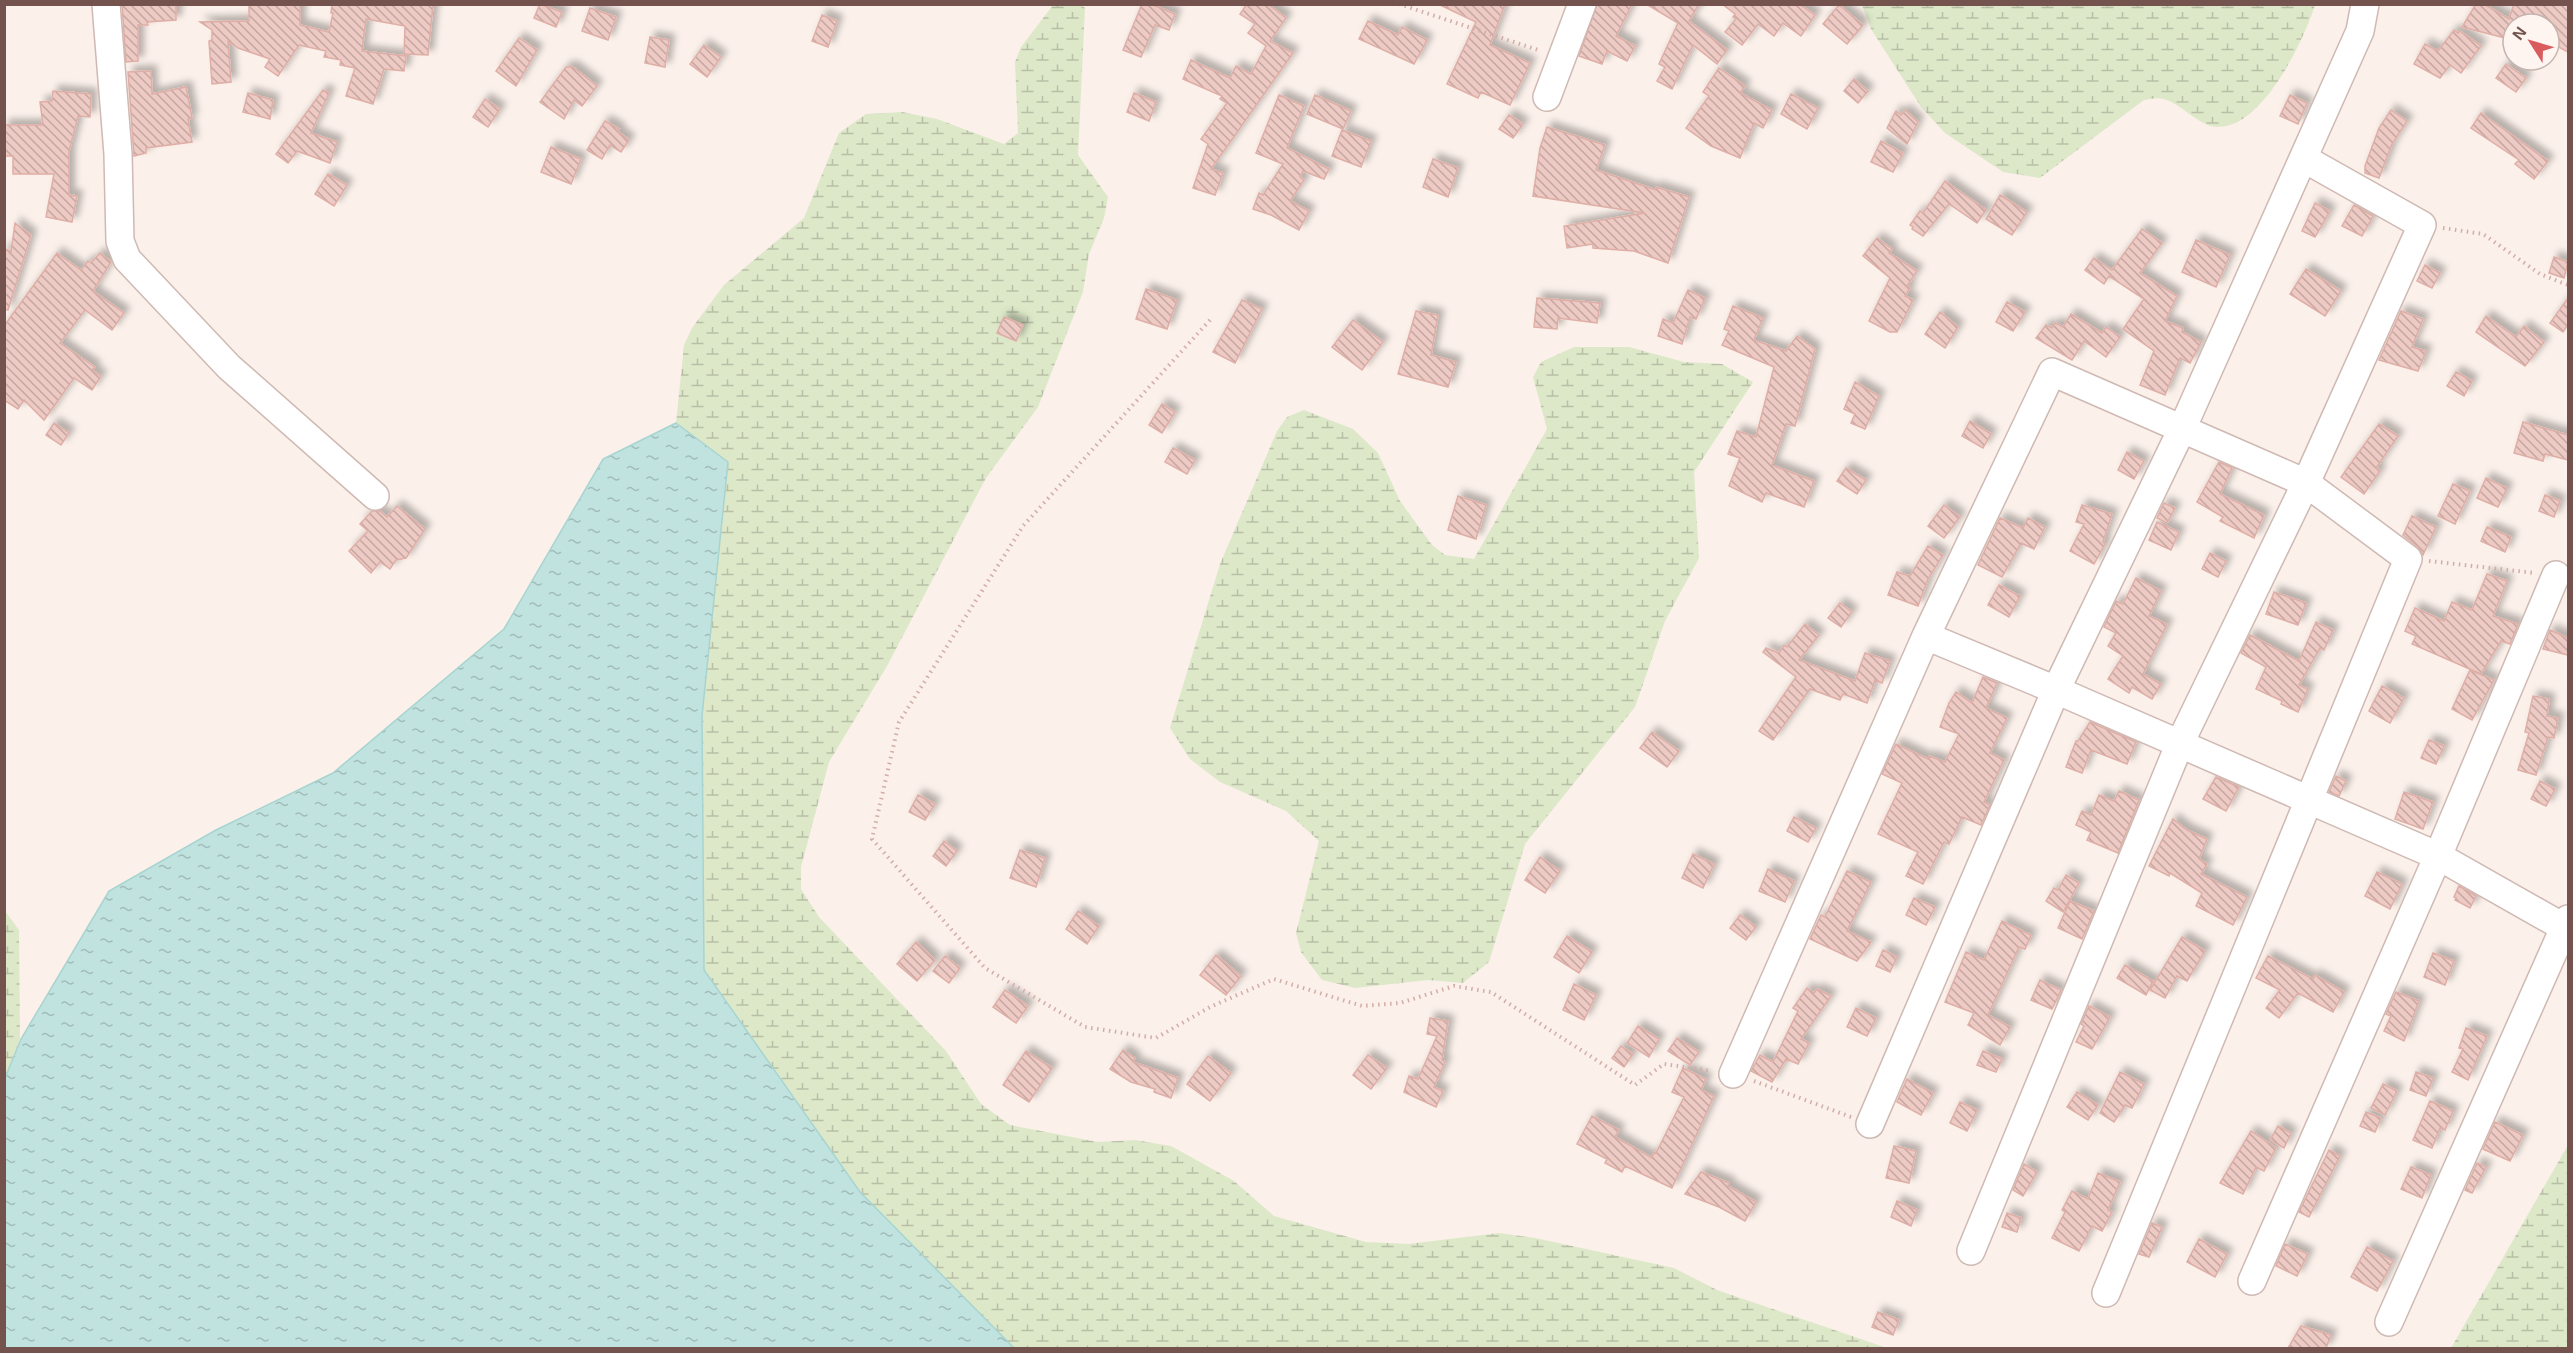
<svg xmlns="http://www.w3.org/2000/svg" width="2573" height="1353" font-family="Helvetica,sans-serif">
<defs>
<pattern id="wetland-marsh" width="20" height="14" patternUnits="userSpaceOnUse" patternTransform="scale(1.5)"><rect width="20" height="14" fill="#dde8c9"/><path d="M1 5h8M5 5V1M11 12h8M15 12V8" fill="none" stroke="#b8bfa6"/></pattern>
<pattern id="water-ripples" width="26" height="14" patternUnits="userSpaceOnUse" patternTransform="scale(1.5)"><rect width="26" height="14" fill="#c0e3e0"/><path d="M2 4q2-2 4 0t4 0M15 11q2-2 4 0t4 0" fill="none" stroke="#a1bbb8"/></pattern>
<pattern id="building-back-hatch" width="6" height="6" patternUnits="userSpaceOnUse" patternTransform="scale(1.5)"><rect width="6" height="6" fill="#eecac4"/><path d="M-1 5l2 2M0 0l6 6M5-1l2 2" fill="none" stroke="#c5a7a2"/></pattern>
<filter id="shadow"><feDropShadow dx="5.5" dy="-5.5" stdDeviation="3" flood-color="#0004"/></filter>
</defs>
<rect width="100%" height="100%" fill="#fbf0ea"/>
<path fill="url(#wetland-marsh)" d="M1053 5H1081L1085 8 1078 155 1108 197 1104 218 1089 254 1083 292 1038 407 986 478 887 666 829 762 801 867V889L819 917 946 1051 981 1104 1010 1125 1098 1142 1135 1140 1171 1146 1234 1181 1274 1216 1366 1242 1408 1244 1499 1233 1535 1238 1674 1268 1717 1290 1887 1348H1014L860 1192 704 970 702 716 728 463 676 423 684 345 692 328 724 285 804 218 839 133 866 114 902 112 937 119 1004 144 1018 133 1015 62 1021 47Z
M1862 5V4L2315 5C2304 40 2259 137 2211 126 2194 121 2180 103 2163 99 2158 97 2150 99 2144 100L2040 178 2003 172 1945 133 1921 107 1871 29Z
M1574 347H1629L1684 362 1722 364 1753 382 1694 472 1699 558 1665 621 1635 707 1525 844 1489 962 1463 983 1428 980 1355 988 1322 980 1301 952 1296 933 1319 841 1286 811 1220 782 1190 759 1170 728 1220 564 1277 431 1287 417 1304 410 1353 429 1378 453 1400 501 1432 545 1445 555 1474 559 1547 429 1533 377 1541 362Z
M5 911 19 930 20 1039 5 1078Z
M2568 1145V1348H2451Z"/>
<path fill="url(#water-ripples)" stroke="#a7d4d0" stroke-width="1.5" d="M676 423 728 462 702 716 704 970 860 1192 1014 1348H5V1078L21 1039 109 891 216 830 333 773 504 629 603 459Z"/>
<path fill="url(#building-back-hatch)" stroke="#dfaea6" stroke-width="1.5" filter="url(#shadow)" d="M122 4H176V20L147 22 148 25H138V61L126 62Z
M249 4H300V25L329 32 333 13H331L332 4H433L428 55 404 54 405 26 366 19 362 51 406 56 404 71 384 69 373 104 346 96 355 68 340 65 341 60 324 57 326 51 299 45 278 76 265 67 270 59 238 48 228 41 231 82 212 84 209 41 212 40V30L200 22 249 21Z
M540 4 562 12 556 27 534 18Z
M1142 4H1151L1175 14 1169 30 1155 25 1141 57 1123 50Z
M1247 4H1268L1286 18 1270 41 1293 53 1211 169 1223 173 1215 195 1193 188 1208 144 1201 139 1227 103 1220 99 1222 96 1183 79 1191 60 1230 78 1236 66 1251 74 1266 46 1248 33 1255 24 1240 14Z
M1438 4H1505L1490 45 1530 63 1510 105 1481 92 1478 98 1447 84 1476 22Z
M1597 4H1632L1616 36 1635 46 1627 61 1607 51 1602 64 1579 56Z
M1646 4H1699L1689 21 1727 50 1717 64 1693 45 1672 89 1657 81 1665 67 1659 64 1678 23Z
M1722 4H1799L1815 15 1801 36 1783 23 1774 36 1758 24 1742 45 1725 32 1736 19 1733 17 1735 14Z
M2476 4H2484L2509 19 2514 4H2568V52L2549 42V24H2513V40L2462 27Z
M1839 5 1863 25 1847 44 1823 24Z
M590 8 616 17 608 40 582 31Z
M822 15 837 21 828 47 812 41Z
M1368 21 1398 35 1402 27 1427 40 1414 64 1359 39Z
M2454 30 2458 33 2460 31 2481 46 2461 73 2450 65 2440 78 2414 64 2425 44 2438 51Z
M650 37 669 40 665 67 645 63Z
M519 38 537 50 516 86 496 71Z
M704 45 721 57 707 77 690 64Z
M2506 64 2526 78 2516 92 2496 78Z
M566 67H573L597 86 582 106 574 100 564 119 540 102Z
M1719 68 1745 86 1740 93 1772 110 1763 128 1754 123 1740 158 1711 146 1686 128 1709 96 1703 92Z
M151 71 152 94 186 87 192 118 188 119 192 142 146 148V153L134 156 128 72Z
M1854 79 1868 91 1858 103 1844 91Z
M323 90 329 93 311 133 337 142 330 163 297 151 288 163 276 154Z
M53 91 91 94 90 117 78 116 69 151V195L77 196 72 222 46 217 54 174H13V156H4V125H43L40 102 52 101Z
M248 93 273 100 270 119 243 112Z
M1134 93 1156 102 1149 121 1127 112Z
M1791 94 1818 108 1807 129 1781 114Z
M1279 95 1304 106 1287 148 1329 169 1324 179 1303 171 1300 177 1304 180 1290 201 1309 211 1299 230 1271 215 1253 209 1259 193 1263 195 1283 164 1256 153Z
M1315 95 1351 111 1343 129 1307 114Z
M2290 95 2307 103 2298 124 2280 116Z
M485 99 500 109 488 127 473 117Z
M1905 110 1918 122 1907 144 1887 128 1896 111 1901 115Z
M2391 110 2407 121 2392 144 2379 178 2365 173V166L2379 128Z
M2481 113 2548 161 2534 179 2515 164 2519 160 2471 128Z
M1509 115 1523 124 1513 138 1499 129Z
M605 121 619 129 617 131 629 140 621 152 610 145 602 159 587 150Z
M1547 127 1605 145 1596 170 1656 190V187L1689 197 1668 263 1634 251 1593 248V244L1567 248 1564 226 1645 213 1533 196 1540 148Z
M1342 130 1371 141 1361 167 1332 156Z
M1881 141 1903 153 1893 172 1871 162Z
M551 147 581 159 571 184 541 172Z
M1433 159 1458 168 1448 197 1423 187Z
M328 174 347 185 334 206 315 194Z
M1945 181 1986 210 1977 223 1949 204 1923 236 1912 229 1913 227 1910 225 1920 211 1923 213Z
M2000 195 2027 212 2012 235 1986 219Z
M2315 203 2330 211 2315 237 2302 231Z
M2354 205 2373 216 2362 236 2342 226Z
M15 223 31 235 8 310 4 309V248L11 252Z
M2142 229 2162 243 2140 273 2177 296 2165 321 2183 328 2182 332 2201 342 2190 363 2180 358 2165 395 2140 385 2154 351 2123 329 2144 299 2109 276 2104 284 2085 270 2094 258 2112 270Z
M1877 238 1892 249 1889 253 1917 271 1907 286 1910 288 1905 296 1913 300 1897 332H1890L1869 321 1890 278 1863 256Z
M2196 240 2230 255 2216 287 2182 272Z
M57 253 81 270 88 261 91 263 100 253 111 262 93 291 124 313 112 330 85 310 60 343 95 367 92 370 101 376 92 390 74 378 44 420 24 400 18 409 4 400V326Z
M2554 257 2568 262 2564 278 2549 273Z
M2425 265 2440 273 2432 288 2417 281Z
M2306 269 2341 291 2325 316 2290 294Z
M1146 289 1177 300 1167 329 1136 319Z
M1688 290 1705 298 1696 319 1690 317 1682 344 1658 336 1663 319 1673 323Z
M1537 298 1600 303 1597 323 1558 318 1557 329 1534 327Z
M2568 298V324L2563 332 2550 323Z
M1242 300 1262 309 1235 363 1213 352Z
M2007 302 2025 312 2013 331 1996 322Z
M1733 306 1763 318 1754 340 1786 351 1797 336 1815 349 1795 426 1786 424 1772 465 1814 481 1804 507 1766 493 1762 502 1729 486 1740 458 1728 454 1737 431 1756 437 1774 367 1722 345 1729 331 1724 329Z
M1416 311 1438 315 1431 355 1456 362 1448 387 1398 374Z
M2401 311 2423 319 2412 347 2426 351 2418 371 2379 360Z
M1940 312 1958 327 1945 348 1925 334Z
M2071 314 2102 333 2106 327 2120 337 2106 357 2084 341 2072 360 2036 338 2046 325 2052 328 2055 323 2063 327Z
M2486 316 2516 337 2524 326 2544 342 2525 366 2476 332Z
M1004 317 1023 325 1016 341 997 333Z
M1353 320 1383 342 1362 370 1332 347Z
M2456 372 2472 381 2464 396 2447 386Z
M1855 382 1879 396 1865 429 1851 423 1855 414 1844 409Z
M1162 404 1175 412 1162 433 1149 425Z
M1970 421 1991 434 1983 448 1962 436Z
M2523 422 2568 435V460L2545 454 2543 461 2514 453Z
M54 423 69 433 61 445 46 435Z
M2379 424 2398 436 2376 468 2380 471 2364 494 2341 477Z
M1173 448 1195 460 1187 474 1165 462Z
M2127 452 2144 461 2134 479 2118 470Z
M2219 462 2232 468 2220 494 2264 515 2254 538 2220 521 2223 517 2197 502Z
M1846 468 1866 480 1857 494 1837 481Z
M2486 478 2507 488 2498 507 2477 498Z
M2453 484 2470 491 2455 524 2438 516Z
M2545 495 2560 501 2554 517 2539 511Z
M1458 496 1486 505 1476 539 1448 530Z
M2164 503 2175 508 2167 523 2157 518Z
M1944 505 1960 517 1944 538 1928 526Z
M2082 505 2112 514 2103 542 2105 544 2094 564 2070 551 2084 524 2076 522Z
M397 506 425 529 406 558 396 560 390 569 380 562 371 573 349 551 368 531 360 524 372 511H380L387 517Z
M2412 516 2436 527 2423 555 2418 547 2403 535Z
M2000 518 2023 528 2028 518 2045 527 2034 549 2021 543 2002 577 1978 565Z
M2157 522 2179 532 2171 550 2149 540Z
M2487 527 2511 537 2505 552 2481 541Z
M1928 546 1943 555 1928 579 1918 606 1888 595 1897 572 1910 576Z
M2210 553 2226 561 2218 577 2202 569Z
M2487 574 2507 581 2493 616 2518 624 2510 644 2501 641 2481 674 2412 644 2416 636 2405 631 2415 608 2444 621 2452 602 2472 610Z
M2136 578 2161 591 2149 616 2167 624 2143 674 2161 684 2152 699 2132 687 2129 693 2108 679 2123 656 2108 646 2116 633 2104 627 2116 601 2123 604Z
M1999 585 2020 596 2009 617 1988 605Z
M2274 592 2306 603 2298 625 2266 614Z
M1840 603 1852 612 1841 627 1828 618Z
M2316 622 2333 630 2324 650 2320 648 2299 685 2308 689 2298 712 2281 704 2282 701 2256 689 2266 667 2241 653 2250 635 2299 661Z
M1805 624 1819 635 1799 660 1855 681 1865 653 1890 661 1882 683 1875 680 1867 703 1843 694 1840 700 1810 689 1773 740 1759 731 1796 677 1763 652 1766 648 1779 653 1784 645 1787 647Z
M2550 630 2568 638V655L2543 649Z
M2470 670 2494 680 2472 720 2452 709Z
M1983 677 1997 683 1986 708 2007 718 1990 753 2004 760 1984 802 1990 805 1981 825 1962 817 1949 844 1944 842 1923 884 1906 876 1918 852 1878 834 1902 783 1882 774 1896 744 1928 759 1929 756 1945 762 1959 734 1940 727 1949 703 1956 692 1972 703Z
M2382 686 2404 698 2390 723 2369 711Z
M2533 696 2549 699 2547 716 2558 718 2554 738 2548 737 2536 775 2518 770 2529 733 2525 732Z
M2090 722 2136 742 2127 764 2091 750 2082 773 2066 767 2076 741H2078Z
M1652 732 1679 751 1667 767 1640 748Z
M2429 740 2444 746 2436 764 2421 758Z
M2336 776 2346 781 2339 796 2329 792Z
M2216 777 2239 787 2226 811 2203 799Z
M2540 781 2555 789 2546 806 2531 799Z
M2119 791 2139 800 2118 853 2087 840 2091 832 2076 825 2082 811 2091 815 2099 795 2114 801Z
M2404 792 2433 802 2423 829 2395 819Z
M918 795 935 804 925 820 909 812Z
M1794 817 1816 828 1808 842 1787 831Z
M2173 819 2187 830 2207 839 2199 859 2207 864 2201 874 2247 897 2233 925 2196 906 2202 893 2170 873 2169 876 2149 866Z
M944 841 957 851 946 866 933 856Z
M1020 850 1045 858 1036 887 1010 878Z
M1693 854 1714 864 1703 888 1682 878Z
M1540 857 1560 871 1545 893 1525 880Z
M1768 869 1794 881 1785 902 1759 891Z
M1847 871 1871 882 1847 931 1871 942 1857 961 1810 939 1821 915 1825 917Z
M2377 872 2402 884 2390 909 2365 896Z
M2066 875 2079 883 2063 912 2046 901 2054 888 2058 890Z
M2459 886 2476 896 2470 908 2455 900 2456 898 2454 897Z
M1914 898 1935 907 1926 925 1906 915Z
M2070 901 2094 911 2082 939 2058 928Z
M1078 911 1099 926 1087 944 1066 929Z
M1740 915 1756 927 1746 940 1730 928Z
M2002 921 2031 935 2025 949 2019 947 1988 1015 2010 1027 2000 1045 1968 1025 1974 1013 1945 1002 1966 952 1984 960Z
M1567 936 1592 952 1579 973 1554 957Z
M2182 937 2205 951 2187 981 2177 976 2165 998 2150 990Z
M916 942 935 960 917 981 897 964Z
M1883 950 1897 957 1890 972 1876 966Z
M2433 953 2454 961 2445 985 2424 977Z
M1216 955 1241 976 1226 995 1200 975Z
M945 956 960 968 949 983 933 971Z
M2268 956 2313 979 2315 975 2344 992 2333 1012 2298 993 2279 1018 2266 1008 2280 990 2256 978Z
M2125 965 2153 981 2146 995 2117 978Z
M2040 980 2061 990 2052 1009 2031 1000Z
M1574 984 1596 995 1584 1020 1563 1010Z
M1807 988 1814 993 1817 989 1831 996 1801 1039 1809 1043 1798 1064 1786 1059 1772 1082 1751 1071 1760 1055 1773 1062 1798 1011 1793 1008Z
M1005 990 1028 1006 1016 1023 993 1007Z
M2396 992 2419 1001 2404 1041 2384 1031 2391 1016 2386 1014Z
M2089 1006 2110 1017 2092 1049 2076 1042 2084 1026 2081 1024Z
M1856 1008 1876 1018 1867 1036 1847 1027Z
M1430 1018 1448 1021 1442 1060 1445 1062 1434 1087 1443 1091 1436 1107 1404 1092 1409 1076 1418 1079 1437 1036 1427 1034Z
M1638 1026 1659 1039 1649 1057 1627 1043Z
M2466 1028 2487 1036 2468 1080 2452 1072 2463 1049 2459 1048Z
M1677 1038 1699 1052 1690 1065 1668 1051Z
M1621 1046 1633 1054 1624 1067 1612 1058Z
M1123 1050 1135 1058 1133 1062 1178 1078 1171 1098 1154 1092 1155 1089 1131 1082 1110 1069Z
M1026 1051 1052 1068 1029 1102 1003 1085Z
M1983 1051 2002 1059 1996 1072 1977 1065Z
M1368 1055 1387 1068 1371 1089 1353 1075Z
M1208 1056 1231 1073 1210 1101 1187 1084Z
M1683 1068 1706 1079 1701 1090 1714 1096 1672 1188 1625 1166 1622 1172 1605 1163 1607 1159 1577 1144 1592 1116 1619 1130 1615 1137 1652 1158 1654 1152 1656 1153 1684 1097 1672 1092Z
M2120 1072 2144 1084 2132 1108 2125 1105 2114 1122 2100 1113Z
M2416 1072 2433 1078 2426 1096 2410 1090Z
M1907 1079 1933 1093 1921 1115 1897 1102Z
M2383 1084 2397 1091 2385 1115 2371 1108Z
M2077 1092 2098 1105 2088 1120 2067 1107Z
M2430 1101 2453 1111 2445 1130 2440 1128 2432 1148 2413 1140Z
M1960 1102 1977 1110 1967 1131 1950 1123Z
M2366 1112 2381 1118 2375 1132 2360 1126Z
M2495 1122 2523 1135 2510 1161 2483 1149Z
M2278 1126 2291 1133 2284 1148 2270 1140Z
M2251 1131 2276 1148 2264 1171 2256 1167 2243 1194 2220 1183Z
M1894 1146 1916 1151 1909 1183 1886 1178Z
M2329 1150 2340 1156 2309 1217 2299 1212Z
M2477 1163 2486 1167 2472 1193 2465 1190Z
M2024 1164 2037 1172 2023 1196 2013 1190Z
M2411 1167 2431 1175 2422 1198 2401 1189Z
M1701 1172 1729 1183 1728 1186 1756 1202 1745 1221 1719 1207 1685 1194Z
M2098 1173 2120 1182 2108 1210 2112 1212 2102 1231 2092 1226 2079 1251 2052 1238 2065 1212 2062 1210 2072 1191 2088 1199Z
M1897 1201 1917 1210 1911 1226 1891 1217Z
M2007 1213 2021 1218 2017 1232 2002 1227Z
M2152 1223 2162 1227 2149 1257 2139 1254Z
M2199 1239 2227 1254 2215 1277 2187 1262Z
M2285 1244 2308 1254 2297 1276 2276 1266Z
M2367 1247 2393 1261 2377 1291 2351 1277Z
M1878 1312 1899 1320 1893 1335 1872 1327Z
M2301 1326 2331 1335 2326 1348H2288Z"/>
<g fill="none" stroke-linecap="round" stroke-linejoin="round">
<g stroke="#cfb9b3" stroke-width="30">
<path id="minor" d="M106 4 118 154 120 241 127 259 229 367 375 496
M1547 97 1582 4
M1926 636 2056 690 2438 856 2565 928
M1733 1074 1926 636 2052 372 2306 483 2408 559 2106 1293
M1870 1124 2056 690 2182 429 2360 31 2365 4
M1971 1251 2180 743 2306 483 2422 225 2303 158
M2252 1281 2438 856 2556 575
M2389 1322 2568 919"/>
</g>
<path stroke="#d3ada7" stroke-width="4" stroke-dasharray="1.5 4.5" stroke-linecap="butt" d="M1399 4 1541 51
M2443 228 2483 234 2540 274 2568 285
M1210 320 1023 526 899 722 872 839 985 968 1085 1027 1156 1038 1210 1007 1274 979 1362 1006 1400 1003 1454 986 1491 992 1635 1085 1664 1064 1712 1071
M2429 561 2535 573
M1754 1081 1851 1117"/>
<use href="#minor" stroke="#fff" stroke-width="27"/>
</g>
<rect width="2573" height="1353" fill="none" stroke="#74534f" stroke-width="12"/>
<g transform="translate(2531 42) rotate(307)"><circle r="28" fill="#fef5f1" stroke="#c7b4b0" stroke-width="1.5"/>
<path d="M0-4.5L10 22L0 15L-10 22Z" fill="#da5b5e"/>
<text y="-9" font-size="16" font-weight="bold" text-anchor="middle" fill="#74534f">N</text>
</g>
</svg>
